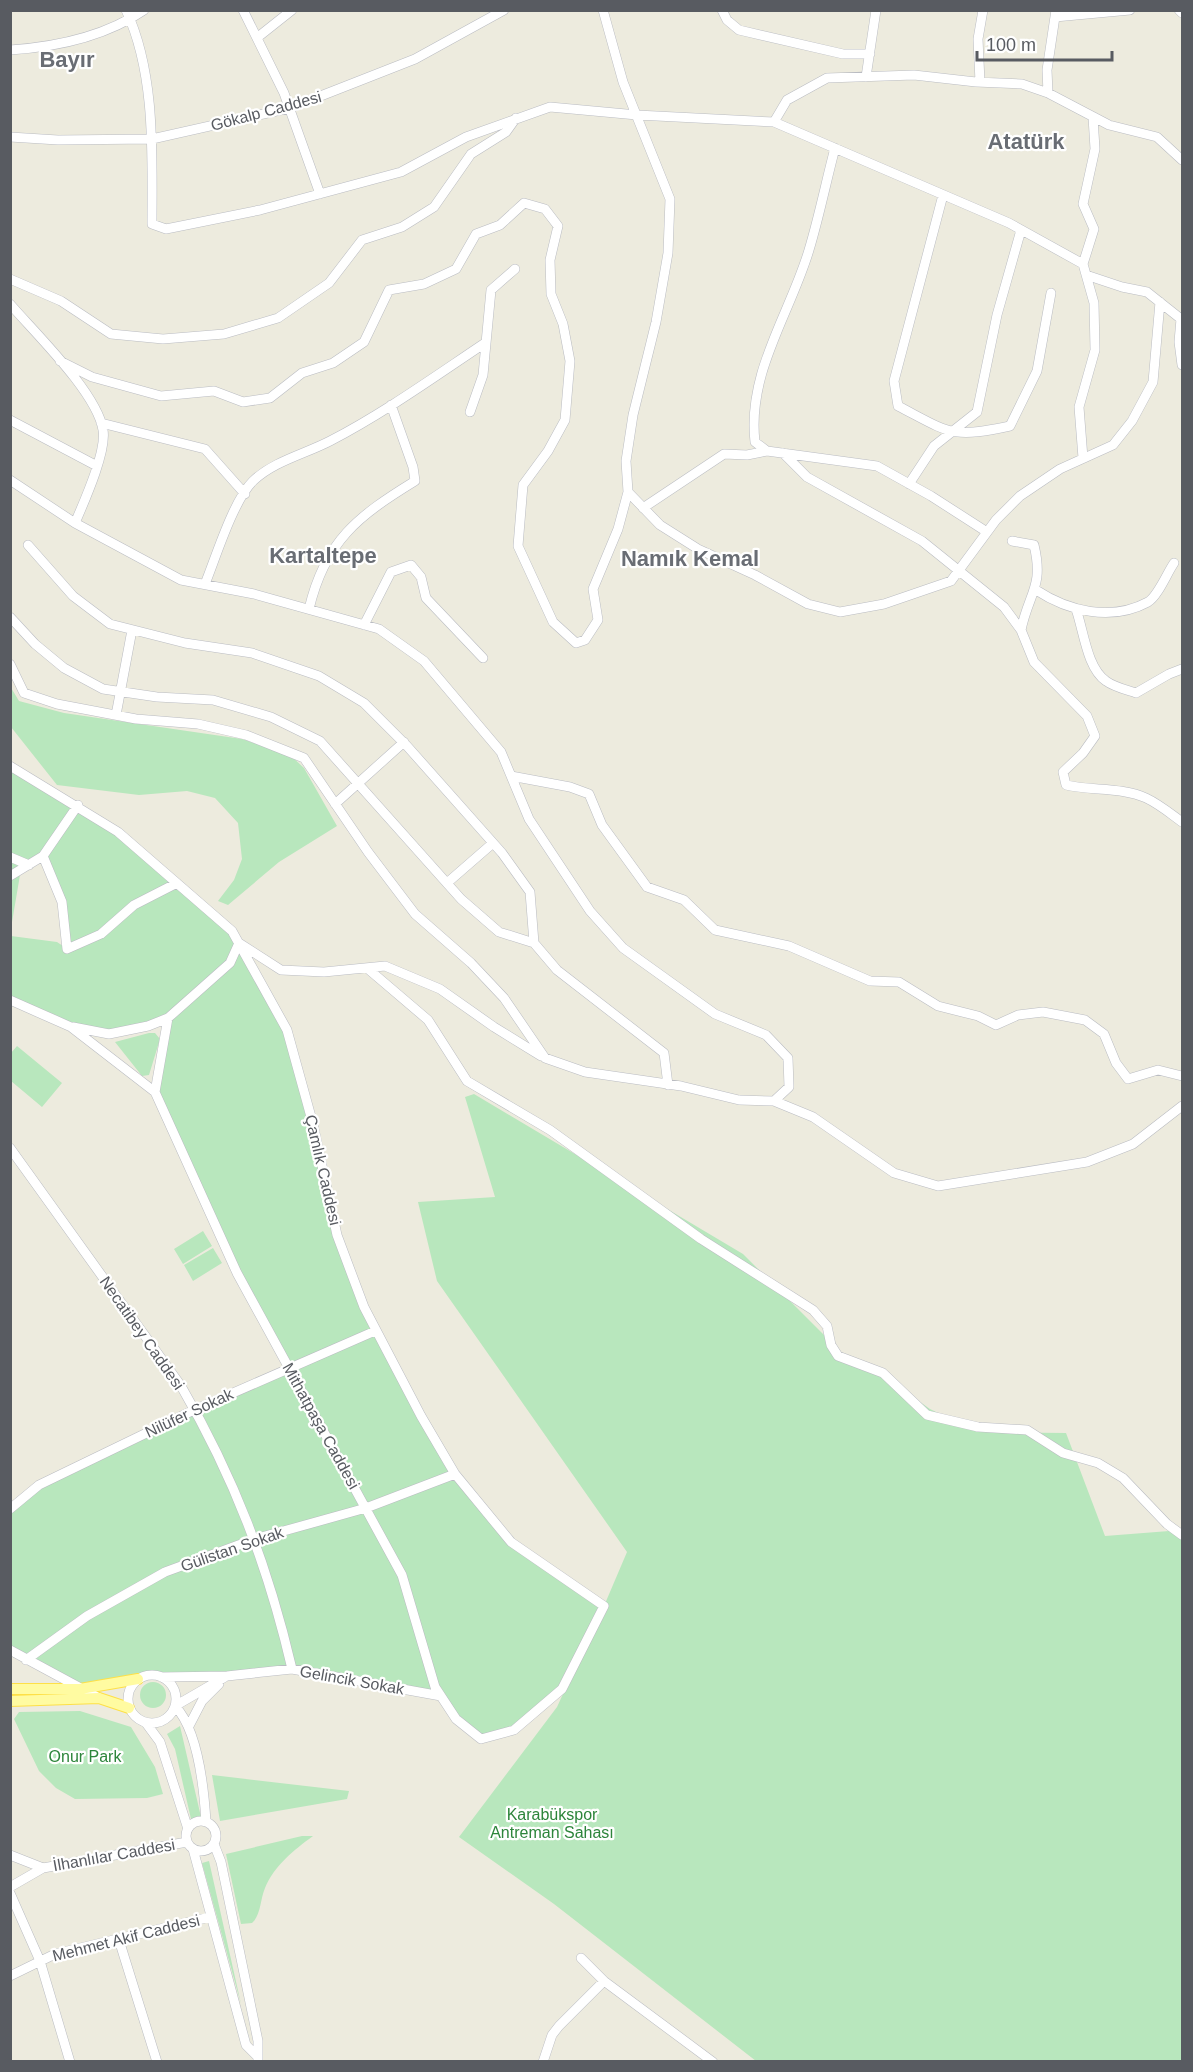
<svg xmlns="http://www.w3.org/2000/svg" width="1193" height="2072" font-family="Arial,sans-serif">
<rect width="100%" height="100%" fill="#edebde"/>
<path fill="#b8e7bd" d="M10 686 19 701 64 713 242 739 290 755 304 768 337 826 279 862 228 905 218 901 234 880 242 859 238 823 215 798 187 791 139 795 57 785 11 727Z
M10 766 118 832 232 931 287 1030 337 1235 364 1307 455 1474 511 1542 604 1606 627 1552 437 1281 418 1202 495 1197 465 1097 474 1094 743 1254 850 1361 892 1382 930 1409 977 1432 1066 1433 1105 1536 1182 1530V2061H756L554 1904 459 1837 557 1707 593 1629 562 1689 514 1730 481 1739 456 1719 441 1696 292 1669 146 1675 80 1689 11 1650V1509L39 1485 288 1368 237 1273 155 1092 168 1018 109 1034 71 1027 11 1000V936L57 942 66 948 62 902 43 856 20 875 11 928Z
M149 1033H155L160 1039 149 1075 142 1076 115 1042Z
M17 1046 62 1083 42 1107 11 1081V1053Z
M203 1231 212 1246 183 1264 174 1249Z
M213 1248 222 1263 193 1281 184 1265Z
M140 1695a13 13 0 1 1 26 0a13 13 0 1 1-26 0Z
M80 1711 131 1727 155 1767 163 1794 147 1798 75 1799 56 1788 39 1771 14 1719 19 1712Z
M180 1726 201 1817 191 1819 175 1749 167 1734Z
M212 1775 349 1791 347 1799 220 1821Z
M302 1836H313C294 1850 274 1866 265 1888 260 1900 261 1915 252 1923L241 1924 226 1854Z
M209 1861 241 2004 202 1863Z"/>
<g fill="none" stroke-linecap="round" stroke-linejoin="round">
<g stroke="#babcc2" stroke-width="10">
<path id="minor" d="M126 10C156 74 152 156 152 224L166 229 260 210 401 172 466 137 550 107 637 115 774 122 1009 223 1083 264
M243 10 284 93 320 194
M603 10 623 82 670 199 668 253 656 322 633 415 626 461 628 492 660 525 698 549 755 575 808 604 840 612 884 604 951 581 996 520 1020 496 1060 469 1113 445 1132 421 1153 382 1160 302
M722 10 727 20 739 30 843 54H870
M1179 10 1182 13
M1055 17 1130 10
M258 37 292 10
M10 50C55 47 106 36 144 10
M866 77 876 10
M980 82 978 39 983 10
M1048 93 1047 70 1056 10
M774 122 787 100 827 78 914 75 976 82 1022 84 1048 93 1109 125 1157 137 1182 160
M10 137 58 140 152 139 290 108 415 59 504 10
M835 148C826 182 819 217 809 250 790 314 747 372 755 442L767 451 877 466 931 496 987 532
M943 195 894 381 898 406C950 433 951 439 1010 426L1037 371 1051 293
M1086 275 1122 287 1147 292 1181 319 1179 342 1182 365
M10 279 61 301 111 334 163 339 224 334 278 318 329 283 362 240 402 227 434 207 471 154 506 132 516 118
M10 304C36 334 97 393 103 430 107 451 84 502 75 523
M60 361 92 377 161 396 214 391 243 402 270 398 302 373 333 363 364 342 389 290 424 284 456 269 476 234 500 225 524 203 545 209 558 226 550 260 551 294 563 324 570 361 565 420 548 451 523 485 518 546 553 622 576 643 585 640 598 620 593 589 618 529 628 492
M470 412 483 375 491 290 515 269
M10 420 97 466
M101 423 205 449 245 494
M783 453 807 477 922 541 1004 607 1021 630 1034 662 1087 716 1095 736 1083 753 1063 772 1066 785C1092 791 1122 787 1146 798 1159 804 1171 814 1182 822
M1083 458 1079 407 1095 350 1094 303 1083 264 1094 229 1083 204 1095 149 1093 117
M10 480 75 523 181 580 254 594 379 629 424 661 501 752 529 819 590 911 623 948 715 1014 766 1035 788 1058 789 1087 774 1101 739 1100 681 1086 585 1072 545 1058 504 998 471 963 415 914 368 852 304 758 246 735 198 724 136 719 57 704 24 693 10 664
M909 484 934 446 977 412 997 315 1021 230
M643 508 724 454 747 455 767 451
M1012 541 1034 545C1044 587 1029 592 1021 630
M28 545 73 596 110 624 185 643 252 653 319 676 364 703 407 746 502 853 530 892 534 943
M205 584C216 557 233 501 253 481 274 461 305 454 330 441 384 413 434 377 485 343
M1036 590C1068 611 1111 622 1148 602 1158 596 1167 573 1174 563
M309 609C325 541 358 516 415 481L413 467 391 405
M1076 609C1084 632 1087 668 1106 681 1114 687 1127 690 1136 693L1169 674 1182 669
M10 617 35 644 64 668 103 689 157 697 213 700 271 717 320 741 461 899 499 932 534 943 557 970 664 1053 668 1085
M364 625 391 572 411 565 421 577 426 598 483 658
M116 715 132 630
M10 766 118 832 232 931 287 1030 313 1124 337 1235 364 1307 421 1416 455 1474 511 1542 604 1606 562 1689 514 1730 481 1739 456 1719 435 1687 402 1575 237 1273 155 1092 71 1027 10 1000
M511 776 570 787 589 794 602 825 647 887 684 900 715 930 789 946 870 981 899 982 938 1006 978 1016 996 1025 1018 1015 1043 1012 1085 1020 1104 1034 1116 1063 1128 1079 1158 1070 1182 1076
M335 804 404 742
M43 856 62 902 67 949 101 934 134 905 177 883
M10 857 29 865
M10 876 43 856 78 805
M447 883 493 843
M367 968 428 1020 467 1081 550 1130 701 1239 813 1310 827 1326 831 1345 838 1356 883 1373 927 1415 978 1427 1027 1430 1063 1453 1098 1463 1123 1478 1167 1524 1182 1535
M73 1027 109 1034 148 1026 168 1018 230 963 239 943 281 970 324 972 385 966 440 989 494 1027 541 1056
M155 1092 168 1018
M774 1101 813 1117 894 1173 938 1186 1087 1162 1133 1144 1182 1106
M10 1148 181 1386C234 1477 268 1566 292 1669
M10 1509 39 1485 194 1410 375 1331
M10 1650 99 1698
M26 1660 87 1616 165 1572 255 1539 366 1508 455 1474
M128 1699a24 24 0 1 1 48 0a24 24 0 1 1-48 0Z
M161 1677 227 1676 292 1669 441 1696
M146 1723 160 1742 188 1829
M189 1726 202 1701 219 1684
M186 1836a15 15 0 1 1 30 0a15 15 0 1 1-30 0Z
M206 1822C204 1789 198 1730 175 1706L225 1677
M214 1844 221 1862 258 2041V2062
M193 1849 246 2045 257 2056
M10 1855 43 1868
M10 1887 43 1868 187 1842
M10 1893 40 1961 70 2062
M119 1940 157 2062
M581 1958 604 1981 713 2062
M10 1976 55 1954 210 1917
M543 2062 552 2035 559 2026 604 1981"/>
</g>
<g stroke="#fee047" stroke-width="12">
<path id="major" d="M10 1689H80L138 1679
M10 1701 99 1698 129 1708"/>
</g>
<use href="#minor" stroke="#fff" stroke-width="9"/>
<use href="#major" stroke="#fffba1" stroke-width="10"/>
</g>
<g text-anchor="middle" dominant-baseline="central" stroke-width="4.5" stroke-linejoin="round" paint-order="stroke">
<g font-size="16" fill="#585b61" stroke="#fff">
<text transform="translate(266 111) rotate(-15)">Gökalp Caddesi</text>
<text transform="translate(323 1170) rotate(77)">Çamlık Caddesi</text>
<text transform="translate(142 1333) rotate(55)">Necatibey Caddesi</text>
<text transform="translate(189 1413) rotate(-25)">Nilüfer Sokak</text>
<text transform="translate(321 1426) rotate(61)">Mithatpaşa Caddesi</text>
<text transform="translate(232 1549) rotate(-19)">Gülistan Sokak</text>
<text transform="translate(352 1680) rotate(10)">Gelincik Sokak</text>
<text transform="translate(114 1855) rotate(-10)">İlhanlılar Caddesi</text>
<text transform="translate(126 1938) rotate(-14)">Mehmet Akif Caddesi</text>
</g>
<g font-size="16" fill="#2d853b" stroke="#fff">
<text x="85" y="1756">Onur Park</text>
<text x="552" y="1814">Karabükspor<tspan x="552" dy="18">Antreman Sahası</tspan></text>
</g>
<g font-size="22" font-weight="bold" fill="#696d74" stroke="#fff">
<text x="67" y="59">Bayır</text>
<text x="1026" y="141">Atatürk</text>
<text x="323" y="555">Kartaltepe</text>
<text x="690" y="558">Namık Kemal</text>
</g>
</g>
<rect width="1193" height="2072" fill="none" stroke="#585b61" stroke-width="24"/>
<path d="M977 51v9h135v-9" fill="none" stroke="#585b61" stroke-width="3"/>
<text x="986" y="51" font-size="18" fill="#585b61" stroke="#ffffff" stroke-width="4.5" paint-order="stroke">100 m</text>
</svg>
